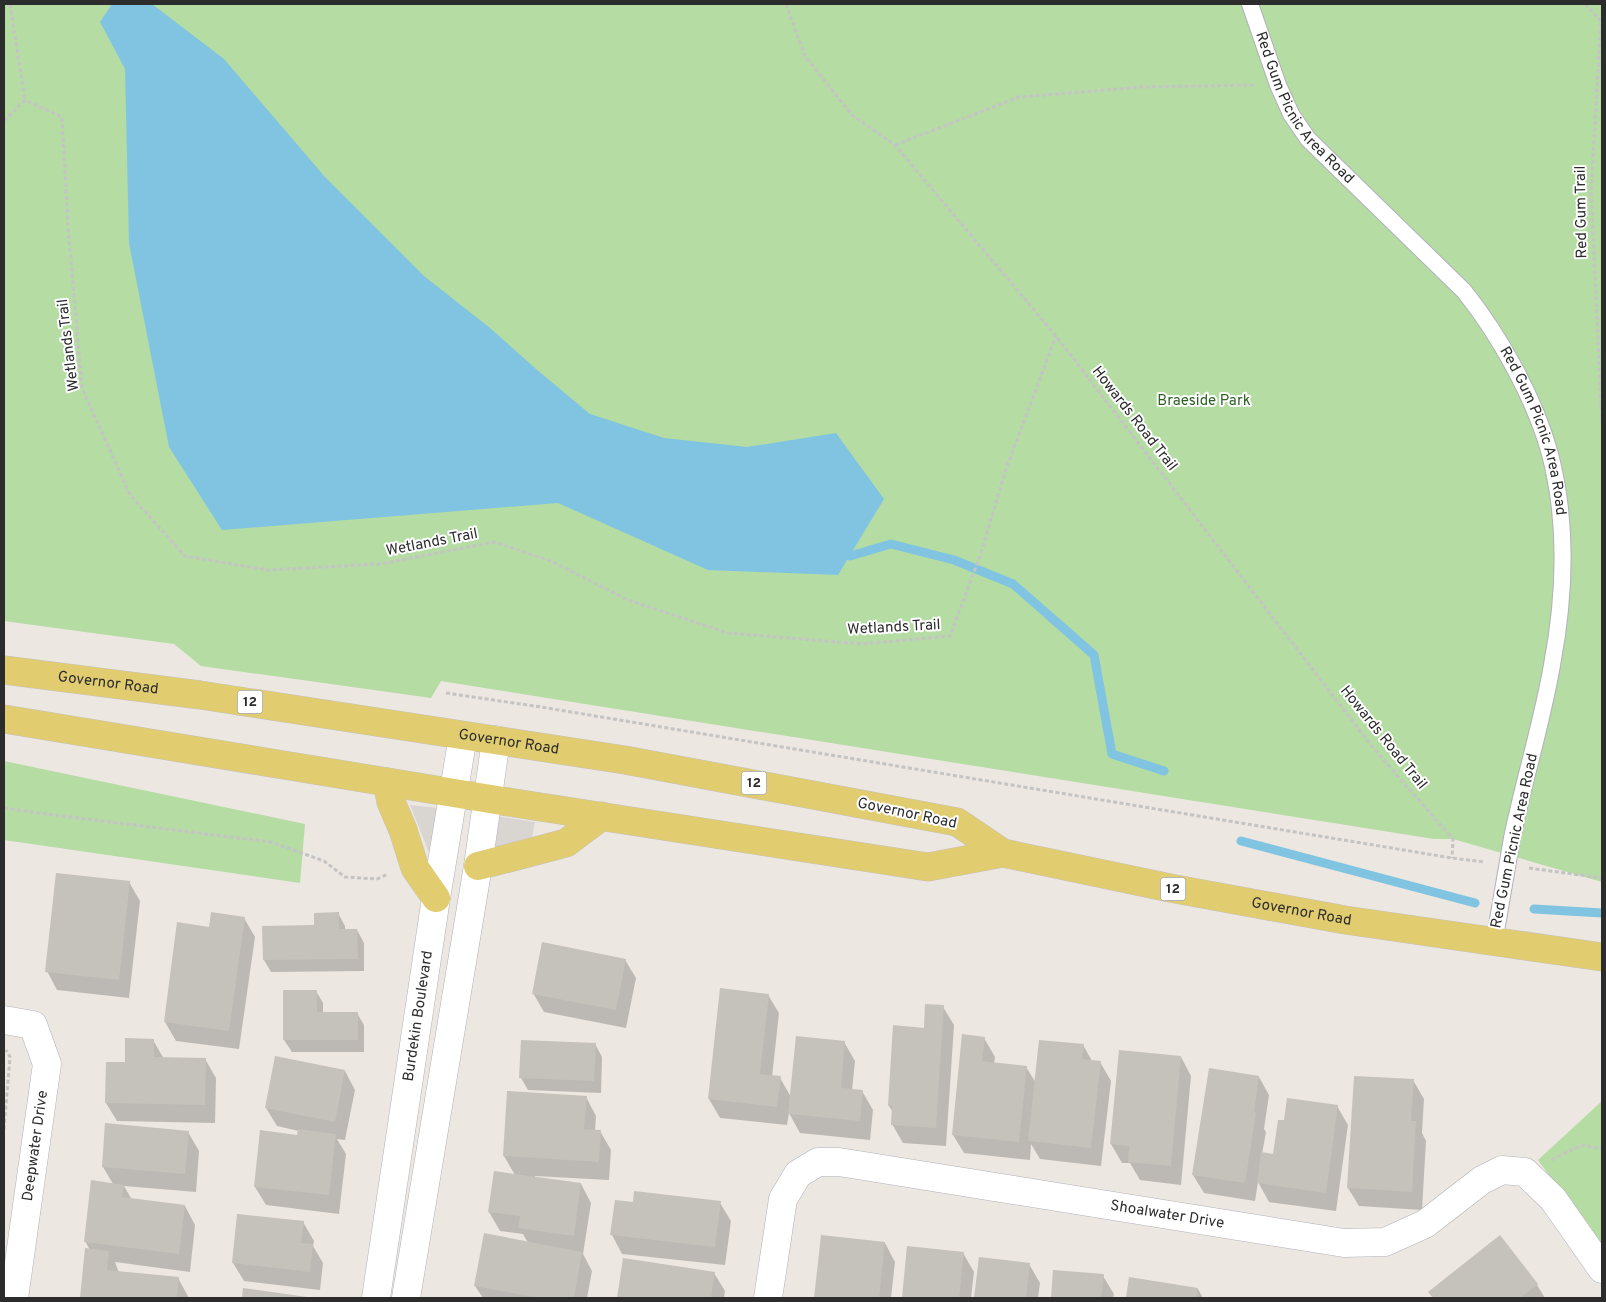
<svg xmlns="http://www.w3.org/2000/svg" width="1606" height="1302" font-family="Overpass,sans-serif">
<rect width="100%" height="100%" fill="#ece7e0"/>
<path fill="#b4dca3" d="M4 4H1602V882L1453 839H1434L441 681 431 698 201 666 174 644 4 621Z
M4 761 305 824 300 883 4 840Z
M1602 1101V1248L1538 1160Z"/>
<path fill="#d9d6d2" d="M410 805 439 808 430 855Z
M496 816 535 822 532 837 489 849Z"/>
<path fill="#80c4e2" d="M112 4H152L224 59 325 177 424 276 490 328 536 369 590 414 664 438 747 447 836 433 884 499 838 575 708 570 558 503 222 530 169 447 129 243 125 69 100 22Z"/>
<path fill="#0003" d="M129 882 140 901 129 998 57 990 47 971Z
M338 913 345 926V930H357L364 943V971L271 972 264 960 263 927 315 926Z
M244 918 255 937 239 1049 176 1041 165 1022 211 928Z
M625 960 636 978 626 1028 544 1012 533 993Z
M721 990 768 995 779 1013 772 1077 780 1078 791 1097 844 1042 855 1061 852 1090 862 1091 873 1110 870 1140 800 1133 789 1113 787 1125 720 1118 709 1099Z
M284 991H316L323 1003V1013H357L364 1025V1052H292L284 1040Z
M943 1007 954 1025 946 1146 903 1143 892 1124 893 1112 889 1106 925 1029Z
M984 1038 995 1057 994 1064 1026 1067 1036 1083 1083 1045 1092 1061 1100 1062 1111 1081 1101 1166 1040 1159 1031 1144 1030 1160 964 1153 953 1135Z
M153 1040 164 1059H205L216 1078 215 1123 117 1121 106 1103 126 1063Z
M595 1044 602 1057 601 1093 528 1090 521 1078Z
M1181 1057 1191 1076 1181 1185 1140 1180 1130 1163H1122L1111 1144Z
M345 1071 355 1090 345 1140 337 1139 346 1154 339 1214 266 1205 255 1187 298 1136 299 1131 277 1126 266 1108Z
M1259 1077 1269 1095 1264 1129 1266 1132 1262 1154 1274 1155 1285 1122 1337 1106 1348 1125 1336 1211 1269 1202 1258 1182 1255 1201 1204 1193 1193 1175Z
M1413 1080 1424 1099 1422 1133 1426 1141 1422 1210 1359 1206 1348 1188Z
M586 1097 596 1116 595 1131H600L611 1150 609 1180 535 1176V1178L581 1184 591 1203 583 1254 592 1271 587 1298H483L475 1286 528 1243 523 1234 500 1231 489 1212 515 1175 504 1156Z
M188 1132 199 1151 196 1192 124 1186 132 1200 185 1206 195 1225 190 1272 115 1262 119 1273 178 1278 189 1298H81L86 1250H90L85 1241 113 1184 103 1167Z
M720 1203 731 1221 725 1265 622 1254 612 1235Z
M303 1222 314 1241 313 1246 323 1263 320 1290 244 1281 233 1263Z
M822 1237 885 1243 895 1262 891 1298H815Z
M908 1247 963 1253 974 1272 971 1298H903Z
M624 1259 714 1273 725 1291 724 1298H618Z
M980 1259 1029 1264 1040 1283 1038 1298H975Z
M1054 1272 1103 1276 1114 1294 1113 1298H1052Z
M1130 1279 1198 1289 1203 1298H1127Z
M1537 1285 1545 1298H1433L1429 1292Z
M244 1289 305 1298H243Z"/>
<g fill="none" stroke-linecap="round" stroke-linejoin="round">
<path stroke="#80c4e2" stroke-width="9" d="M839 553 850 556 891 544 954 560 1013 584 1094 655 1112 754 1164 771
M1241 841 1475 903
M1534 909 1602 913"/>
</g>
<path fill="#c5c1bb" d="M56 873 130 881 119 980 45 972Z
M211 912 245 917 229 1031 164 1022 177 922 209 927Z
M339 912V929H357L358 959 263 960 262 926 314 925V913Z
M542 942 626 959 616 1010 532 994Z
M720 988 769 994 760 1074 781 1076 777 1107 708 1099Z
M283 990H317V1012H358V1040H283Z
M925 1004 944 1005 936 1128 891 1125 892 1106H888L893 1025 924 1028Z
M962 1034 985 1037 982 1061 1027 1066 1019 1142 952 1135Z
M796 1036 845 1041 841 1088 863 1090 860 1121 788 1114Z
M125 1038 154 1039V1057L206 1058 205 1105 105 1103 106 1062H125Z
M521 1040 596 1043 594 1081 519 1078Z
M1039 1040 1084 1044 1082 1059 1101 1061 1091 1148 1028 1141Z
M1119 1050 1181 1056 1171 1166 1128 1162 1129 1146 1110 1144Z
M275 1056 345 1070 335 1122 265 1108Z
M1209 1068 1259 1076 1254 1112 1256 1113 1245 1183 1192 1175Z
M1354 1076 1414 1079 1411 1121H1416L1412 1192 1347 1188Z
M507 1091 587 1096 584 1129 601 1130 599 1162 503 1156Z
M1287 1098 1338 1105 1326 1193 1257 1183 1261 1152 1273 1154 1278 1120H1284Z
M105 1123 189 1131 185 1174 102 1167Z
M298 1129 336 1134 329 1195 254 1187 260 1130 297 1135Z
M494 1171 581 1183 574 1236 518 1228 520 1216 488 1212Z
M91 1180 124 1185 122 1197 185 1205 179 1254 84 1242Z
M634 1191 721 1201 715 1247 610 1235 615 1200 633 1202Z
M237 1214 304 1221 301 1243 313 1244 310 1272 232 1263Z
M484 1233 582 1252 574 1298H540L474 1286Z
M821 1235 885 1242 879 1298H814Z
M1500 1235 1538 1284 1520 1298H1433L1428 1292Z
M907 1246 964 1252 959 1298H902Z
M85 1248 109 1251 107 1270 179 1277 177 1298H80Z
M979 1257 1030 1263 1026 1298H974Z
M623 1258 715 1272 711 1298H617Z
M1053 1270 1104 1274 1101 1298H1051Z
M1129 1277 1198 1288 1197 1298H1126Z
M243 1288 307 1297V1298H242Z"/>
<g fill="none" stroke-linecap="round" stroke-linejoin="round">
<g stroke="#b1b1bb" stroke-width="18">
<g id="lane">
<path id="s1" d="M1250 4 1278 85 1291 114 1308 139 1464 291C1500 336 1535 399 1550 454 1568 523 1565 596 1552 665 1542 723 1524 780 1512 838 1506 873 1500 908 1494 943"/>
</g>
</g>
<g stroke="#b1b1bb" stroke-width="29">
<g id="street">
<path d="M4 1020 33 1025 47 1064 14 1298"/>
<path id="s2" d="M376 1298 436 898 463 736"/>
<path d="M406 1298 478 866 496 740"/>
<path id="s3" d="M768 1298 783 1199 798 1174 818 1162H839L1344 1243 1385 1242 1425 1224 1482 1180 1502 1170 1525 1172 1553 1199 1602 1269"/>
</g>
</g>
<g stroke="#c4c4c4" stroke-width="29">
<g id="primary">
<path id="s4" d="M4 670 200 695 625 760 957 822 1003 853 1170 888 1345 920 1602 957"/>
<path d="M4 719 521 804 928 867 1003 853"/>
<path d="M387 782 391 802 403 830 415 868 436 898"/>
<path d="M478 866 566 843 602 816"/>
</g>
</g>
<path stroke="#c4c4c4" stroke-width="3" stroke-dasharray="4 2.5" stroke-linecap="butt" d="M10 4 25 100
M786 4 805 56 852 115 895 145 1056 336 1374 749 1453 839 1452 858
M1585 4 1601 21 1591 190 1602 426
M4 121 25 100 62 117 68 226 82 388 130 495 185 556 268 570 380 564 495 542 553 562 628 600 728 633 862 644 950 636 980 556 1006 469 1056 336
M895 145 1019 97 1143 87 1255 85
M446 693 541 707 1452 858 1485 862
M4 808 46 814 271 842 324 861 345 877 377 879 388 874
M1529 868 1602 878
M4 1129 10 1057 6 1050
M1552 1160 1556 1157 1583 1145 1602 1149"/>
<use href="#lane" stroke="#fff" stroke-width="16"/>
<use href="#street" stroke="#fff" stroke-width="28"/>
<use href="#primary" stroke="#e1cc70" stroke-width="28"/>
</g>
<g text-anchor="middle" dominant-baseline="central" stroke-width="4" stroke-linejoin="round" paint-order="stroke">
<g fill="#fff" stroke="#6b6b6b" stroke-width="1">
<rect x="237.5" y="690.5" width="25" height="23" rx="4"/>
<rect x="741.5" y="771.5" width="25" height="23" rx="4"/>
<rect x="1160.5" y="877.5" width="25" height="23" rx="4"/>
</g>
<g font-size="14" font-weight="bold" fill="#2c2c2c">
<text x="250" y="702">12</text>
<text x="754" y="783">12</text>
<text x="1173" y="889">12</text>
</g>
<g font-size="15" fill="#2c2c2c" stroke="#fff">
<text stroke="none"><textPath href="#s1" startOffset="119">Red Gum Picnic Area Road</textPath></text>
<text transform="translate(1582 212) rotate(-91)">Red Gum Trail</text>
<text transform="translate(69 345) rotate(-97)">Wetlands Trail</text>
<text transform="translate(1134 419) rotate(52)">Howards Road Trail</text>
<text stroke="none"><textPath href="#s1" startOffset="524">Red Gum Picnic Area Road</textPath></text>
<text transform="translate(432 543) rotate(-11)">Wetlands Trail</text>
<text transform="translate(894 628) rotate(-3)">Wetlands Trail</text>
<text stroke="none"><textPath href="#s4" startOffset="105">Governor Road</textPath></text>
<text transform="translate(1383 738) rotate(51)">Howards Road Trail</text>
<text stroke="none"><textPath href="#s4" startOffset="510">Governor Road</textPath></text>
<text transform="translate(907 814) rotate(12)">Governor Road</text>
<text transform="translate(1515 841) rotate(-78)">Red Gum Picnic Area Road</text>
<text stroke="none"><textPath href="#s4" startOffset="1325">Governor Road</textPath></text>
<text stroke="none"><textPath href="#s2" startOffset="285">Burdekin Boulevard</textPath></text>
<text transform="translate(36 1146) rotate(-82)">Deepwater Drive</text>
<text stroke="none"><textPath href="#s3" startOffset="506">Shoalwater Drive</textPath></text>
</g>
<g font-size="15" fill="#2e6223" stroke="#fff">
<text x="1204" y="401">Braeside Park</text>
</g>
</g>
<rect width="1606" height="1302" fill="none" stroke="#2c2c2c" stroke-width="10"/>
</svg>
